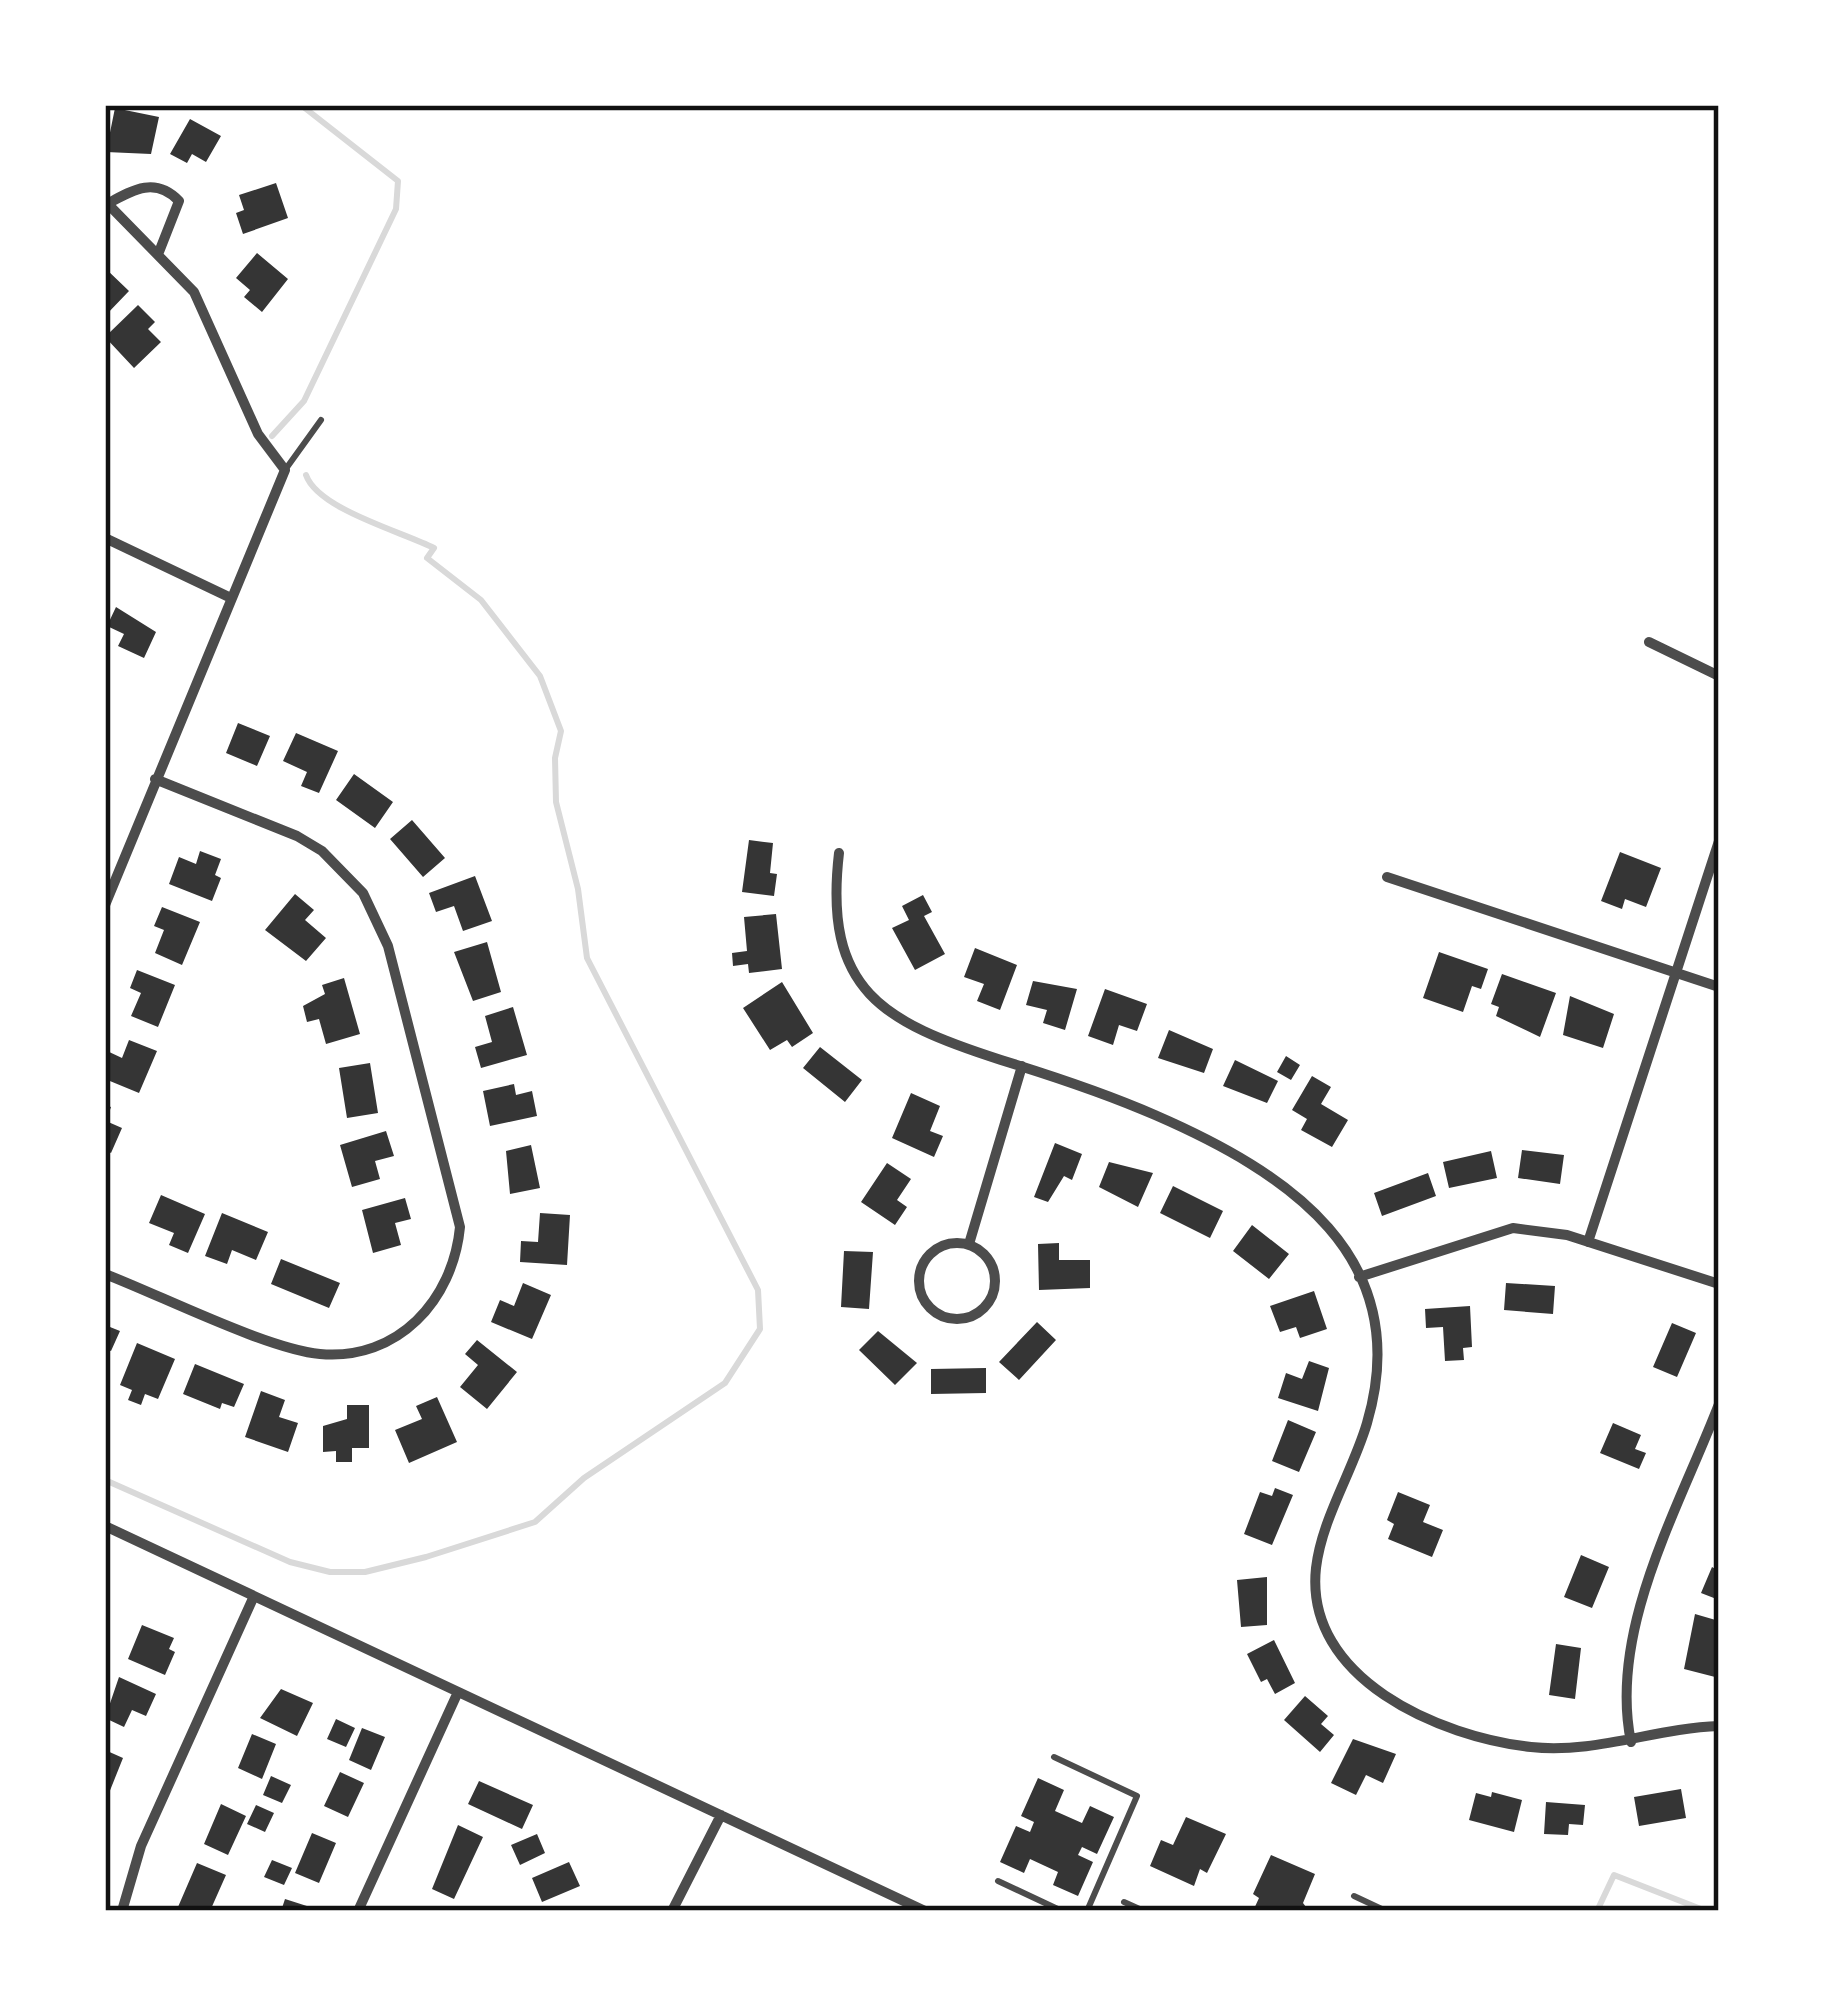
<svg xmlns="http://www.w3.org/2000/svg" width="1824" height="2016" font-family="Merriweather,serif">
<rect width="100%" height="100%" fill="#fff"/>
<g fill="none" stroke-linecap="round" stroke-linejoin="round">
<path stroke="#d9d9d9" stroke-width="6" d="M272 436 304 401 396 209 398 181 301 105
M105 1480 290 1562 330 1572H365L426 1557 535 1522 584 1478 725 1383 760 1329 758 1290 587 958 578 889 556 802 555 758 561 731 540 676 481 600 427 558 434 548C400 531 318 509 306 475
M1597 1911 1614 1875 1706 1911"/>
</g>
<path fill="#353535" d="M115 108 159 117 151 154 106 152Z
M190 119 221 136 206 162 192 154 187 163 170 154Z
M276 183 288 218 243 234 236 213 244 210 239 195Z
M257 253 288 279 262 312 244 297 250 290 236 278Z
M105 268 129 291 105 316Z
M138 305 155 322 148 329 161 342 134 368 105 337Z
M116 607 156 632 144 658 118 646 124 634 107 626Z
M238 723 270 736 257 766 226 753Z
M296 733 338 751 319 793 301 786 307 772 283 761Z
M354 774 393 802 375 828 336 800Z
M412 820 445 858 423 877 390 839Z
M749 840 773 843 770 873 777 874 774 896 742 892Z
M200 851 221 859 215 875 221 878 212 901 169 884 179 857 196 864Z
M1620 852 1661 868 1646 907 1625 899 1622 909 1601 901Z
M475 876 492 921 463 931 454 906 436 912 429 893Z
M295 894 314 910 305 920 326 938 306 961 265 930Z
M923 895 932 912 924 916 945 954 915 970 892 928 909 920 902 906Z
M162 907 200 922 182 965 155 953 164 930 154 926Z
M776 914 782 969 749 973 748 964 733 966 732 953 747 951 744 917Z
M487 942 501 992 473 1001 454 952Z
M975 948 1017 965 1000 1010 977 1001 984 984 964 977Z
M1439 952 1488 969 1481 989 1472 986 1463 1012 1423 998Z
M137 970 175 985 158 1027 131 1016 141 993 130 988Z
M1502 974 1556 993 1540 1037 1496 1016 1499 1007 1491 1004Z
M344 978 360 1034 326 1044 319 1019 307 1022 303 1006 325 994 322 985Z
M1033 981 1077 989 1065 1030 1043 1023 1047 1010 1026 1005Z
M782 982 813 1033 792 1047 787 1040 770 1050 743 1008Z
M1105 989 1147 1004 1137 1031 1119 1025 1113 1045 1088 1036Z
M1570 996 1614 1014 1603 1048 1563 1035Z
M513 1007 527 1055 481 1068 475 1047 492 1042 485 1016Z
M1169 1030 1213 1049 1204 1073 1158 1058Z
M129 1040 157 1051 139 1093 105 1079V1050L122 1058Z
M820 1047 862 1080 845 1102 803 1068Z
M1286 1056 1300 1065 1291 1080 1277 1072Z
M1235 1060 1278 1081 1267 1103 1223 1086Z
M370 1063 378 1113 347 1118 339 1068Z
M1312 1076 1331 1087 1321 1104 1348 1120 1332 1147 1301 1130 1307 1119 1292 1110Z
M514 1084 516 1095 532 1091 537 1116 490 1126 483 1091Z
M911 1093 940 1106 930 1131 943 1136 934 1157 892 1138Z
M105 1105 111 1107 106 1121 122 1128 111 1153 105 1150Z
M386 1131 394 1156 375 1161 380 1179 352 1187 340 1145Z
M1055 1143 1082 1154 1072 1180 1064 1176 1048 1202 1034 1197Z
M531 1145 540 1188 510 1194 506 1151Z
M1522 1150 1564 1155 1560 1184 1518 1178Z
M1491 1151 1497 1178 1449 1188 1443 1162Z
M1109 1162 1153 1173 1138 1207 1099 1187Z
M887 1163 911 1179 897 1200 907 1207 895 1225 861 1202Z
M1428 1173 1436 1196 1382 1216 1374 1193Z
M1173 1186 1223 1211 1210 1238 1160 1213Z
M161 1195 205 1214 188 1253 169 1245 174 1233 149 1223Z
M405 1198 411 1219 395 1223 401 1245 373 1253 362 1210Z
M222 1213 268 1232 256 1260 232 1250 227 1264 205 1256Z
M540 1213 570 1215 567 1265 520 1262 521 1241 538 1242Z
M1252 1225 1289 1254 1269 1279 1233 1251Z
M1059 1243V1260H1090V1288L1039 1290 1038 1244Z
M844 1251 873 1252 869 1309 841 1307Z
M281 1259 340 1283 329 1308 271 1284Z
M523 1283 551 1295 532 1339 491 1322 500 1300 514 1306Z
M1506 1283 1555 1286 1553 1314 1504 1310Z
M1314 1291 1327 1329 1300 1338 1296 1327 1280 1332 1270 1306Z
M1470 1306 1472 1347 1463 1348 1464 1360 1445 1361 1443 1327 1426 1328 1425 1309Z
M1037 1322 1056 1340 1019 1380 999 1362Z
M1672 1323 1696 1333 1677 1377 1653 1367Z
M105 1325 120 1331 111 1351 105 1349Z
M878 1331 917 1363 895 1385 859 1350Z
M477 1340 517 1372 487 1409 460 1387 478 1365 465 1354Z
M137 1343 175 1359 158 1399 145 1394 141 1405 128 1400 132 1390 120 1385Z
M1309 1361 1329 1368 1318 1411 1278 1398 1286 1373 1302 1379Z
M195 1364 244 1384 234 1407 222 1403 220 1409 183 1394Z
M986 1368V1393L931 1394V1369Z
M261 1391 285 1400 279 1417 298 1423 288 1452 245 1437Z
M437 1397 457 1442 409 1463 395 1430 422 1419 416 1406Z
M347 1405H369V1448H352V1462H336V1451L323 1452V1426L347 1419Z
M1288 1420 1316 1432 1299 1472 1272 1461Z
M1613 1423 1641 1435 1635 1449 1646 1453 1639 1469 1600 1453Z
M1275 1488 1293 1495 1272 1545 1244 1534 1260 1492 1272 1496Z
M1398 1492 1430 1505 1423 1522 1443 1530 1432 1557 1388 1539 1394 1524 1387 1520Z
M1581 1555 1609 1567 1592 1608 1564 1597Z
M1712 1567 1719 1571V1600L1701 1593Z
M1267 1577V1625L1241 1627 1237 1580Z
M1695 1614 1719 1621V1678L1684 1669Z
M142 1625 174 1638 169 1649 175 1652 165 1675 128 1659Z
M1274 1640 1295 1683 1275 1694 1267 1679 1261 1682 1247 1654Z
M1556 1644 1581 1648 1575 1699 1549 1695Z
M119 1677 156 1694 146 1716 132 1710 124 1727 105 1718Z
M281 1689 313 1703 297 1736 260 1718Z
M1305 1696 1328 1716 1321 1724 1334 1735 1320 1752 1284 1720Z
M336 1719 355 1728 346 1747 327 1739Z
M362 1728 385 1737 371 1770 349 1760Z
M252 1734 276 1744 262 1779 238 1768Z
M1353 1739 1396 1754 1383 1783 1366 1775 1356 1795 1331 1783Z
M105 1750 123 1758 105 1803Z
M340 1772 364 1783 348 1817 324 1806Z
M271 1776 291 1785 282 1803 263 1795Z
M1038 1778 1064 1790 1055 1811 1082 1823 1090 1806 1114 1817 1097 1854 1082 1847 1078 1855 1093 1862 1078 1896 1053 1885 1058 1872 1030 1859 1024 1873 1000 1862 1016 1826 1030 1832 1034 1822 1021 1816Z
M479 1781 533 1805 522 1829 468 1804Z
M1681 1789 1686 1818 1639 1826 1634 1797Z
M1492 1792 1522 1800 1514 1832 1469 1820 1476 1793 1491 1797Z
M1546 1802 1585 1805 1583 1825 1569 1824 1568 1835 1544 1834Z
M221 1804 246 1816 228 1855 204 1844Z
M256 1805 274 1813 265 1832 247 1824Z
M1186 1817 1226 1834 1207 1873 1200 1869 1194 1886 1150 1866 1161 1840 1173 1845Z
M458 1825 483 1837 454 1899 432 1889Z
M312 1833 336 1843 319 1883 295 1873Z
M537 1834 545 1853 520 1865 511 1845Z
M1271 1855 1315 1874 1303 1903 1309 1911H1253L1259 1898 1253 1894Z
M272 1860 292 1868 284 1885 264 1877Z
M569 1862 580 1886 542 1902 532 1878Z
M197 1863 226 1875 210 1911 178 1907Z
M285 1899 310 1907 308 1911H281Z"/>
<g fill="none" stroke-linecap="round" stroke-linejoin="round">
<path stroke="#4c4c4c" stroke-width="6" d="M285 470 321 420
M1054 1757 1137 1796 1087 1911
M998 1881 1062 1911
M1354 1896 1386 1911
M1124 1902 1144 1911"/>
<path stroke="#4c4c4c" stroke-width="10" d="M105 201 194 292 258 434 285 470 105 905
M109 203C134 189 156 177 179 201L159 252
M105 538 231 598
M1649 642 1719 676
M839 853C823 991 883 1022 1001 1060 1053 1076 1105 1093 1155 1115 1286 1172 1416 1256 1367 1423 1353 1471 1322 1518 1316 1568 1304 1679 1440 1737 1531 1747 1596 1754 1655 1728 1719 1726
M1387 877 1719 987
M1588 1242 1719 841
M919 1281a38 38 0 1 1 76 0a38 38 0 1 1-76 0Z
M969 1244 1022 1066
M105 1274C160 1295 267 1349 320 1354 398 1361 453 1300 460 1227L388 946 363 893 322 851 297 836 155 779
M1359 1277 1513 1228 1567 1235 1719 1284
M105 1526 925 1911
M1631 1742C1608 1630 1679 1508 1719 1404
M122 1911 141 1846 254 1596
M358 1911 458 1692
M672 1911 721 1815"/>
</g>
<rect width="1824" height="2016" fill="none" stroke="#ffffff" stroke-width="216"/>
<rect x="108" y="108" width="1608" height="1800" fill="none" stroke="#111" stroke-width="4.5"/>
</svg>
